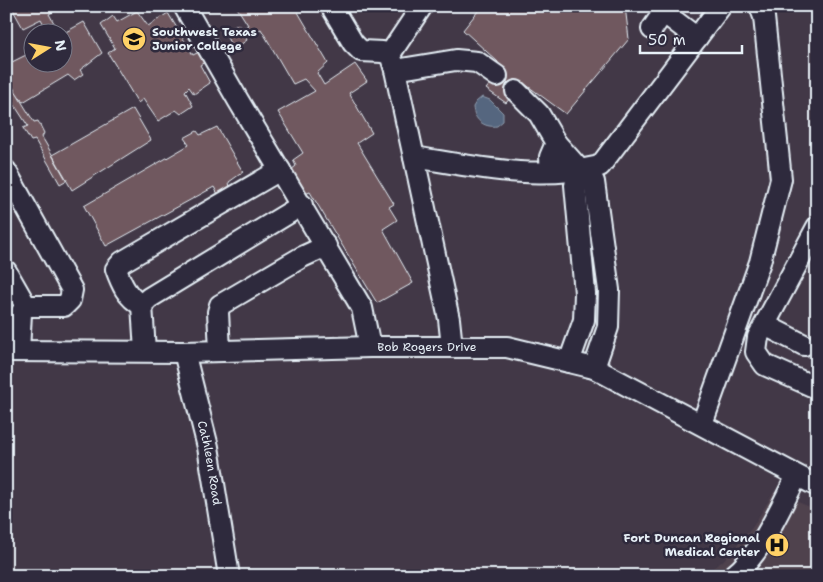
<svg xmlns="http://www.w3.org/2000/svg" width="823" height="582" font-family="'Shantell Sans',sans-serif">
<rect width="100%" height="100%" fill="#423847"/>
<filter id="ink" filterUnits="userSpaceOnUse"><feTurbulence type="fractalNoise" baseFrequency=".02" numOctaves="2"/><feDisplacementMap in="SourceGraphic" scale="10" xChannelSelector="R" yChannelSelector="G"/><feConvolveMatrix kernelMatrix="1 2 1 2 8 2 1 2 1" color-interpolation-filters="sRGB"/></filter>
<g filter="url(#ink)">
<path fill="#50424e" d="M774 492 817 510V576H701L723 561 752 528Z"/>
<path fill="#54667f" stroke="#8f9eaf" d="M482 97 490 100 503 113V121L497 126C484 128 474 120 473 107L476 102Z"/>
<path fill="#6f585e" stroke="#e8f1f8" d="M9 6H63L49 14 59 32H48L41 19 23 28 13 10H11Z
M236 6H297L295 7 328 63 317 73 324 85 355 64 367 81 349 93 372 133 357 143 394 204 389 207 397 220 383 229 413 283 377 303 310 192 305 194 291 170 296 166 293 160 303 153 278 112 315 91 304 79 293 84 261 29 245 36 247 40 233 50 225 33 238 24 241 29 248 25Z
M482 6H625L629 39 566 114 525 84 520 86 506 103 486 89 497 76 498 62 463 30Z
M137 11 148 26 168 13 193 55 199 52 205 62 200 65 210 83 194 94 189 87 185 91 193 106 181 114 176 110 158 121 143 99 138 103 108 53 115 48 101 25 113 16 117 22Z
M84 22 102 53 80 70 83 74 74 80 68 75 23 102 6 77V65L32 52V62H62V34Z
M7 78 34 122 38 121 44 133 42 137 67 180 60 184 35 140 31 141 23 128 28 126 6 92Z
M133 109 151 140 72 190 52 155Z
M217 127 243 172 229 182 230 188 219 196 214 187 106 246 84 206 189 145 184 138 197 131 200 135Z"/>
<g fill="none" stroke-linecap="round" stroke-linejoin="round">
<path stroke="#5b5462" stroke-width="20" stroke-dasharray="20 10" stroke-linecap="butt" d="M804 345 817 351"/>
<g stroke="#e8f1f8" stroke-width="24">
<g id="minor">
<path d="M184 6 238 100 362 308 370 347"/>
<path d="M331 6 353 43 361 51 382 52 390 54 395 70 449 319 452 347"/>
<path d="M663 12 697 38"/>
<path d="M652 29 668 6"/>
<path d="M390 54 422 6"/>
<path d="M395 70 456 60 477 62 497 76"/>
<path d="M516 91 539 114 556 143"/>
<path d="M414 157C477 167 536 181 600 166L721 6"/>
<path d="M6 171 72 290 70 300 64 306H26L21 313 19 351"/>
<path d="M551 172 550 157 556 143 580 170 583 176 594 182 609 290 608 327 594 368"/>
<path d="M817 227 758 337 756 352 765 365 812 386 817 384"/>
<path d="M6 271 26 306"/>
<path d="M142 305C127 298 121 283 116 269L122 262 280 170"/>
<path d="M765 325 804 345"/>
<path d="M220 350 218 312 220 305 302 257 326 246"/>
<path id="s1" d="M6 351 184 352 370 347H507L594 368 817 486"/>
<path d="M145 351 142 305 149 298 302 205"/>
<path id="s2" d="M184 352 208 447 229 576"/>
<path d="M569 362 584 320 585 293 575 185 583 176"/>
<path d="M702 424 760 262 781 179 764 17 760 6"/>
<path d="M733 576C760 556 781 506 797 476"/>
</g>
</g>
<use href="#minor" stroke="#2f2a3d" stroke-width="20"/>
</g>
</g>
<defs>
<g id="university-disc" transform="scale(1.25)"><circle r="9.5" fill="#ffd166" stroke="#2f2a3d"/><path d="M0-5L7-2L0 1L-7-2ZM-4 1L0 2.5L4 1V4Q0 6-4 4Z" fill="#111"/></g>
<g id="hospital-disc" transform="scale(1.25)"><circle r="9.5" fill="#ffd166" stroke="#2f2a3d"/><path d="M-5-5h3v3.5h4V-5h3V5h-3V1.5h-4V5h-3Z" fill="#111"/></g>
</defs>
<g fill-rule="evenodd">
<use href="#university-disc" x="134" y="39"/>
<use href="#hospital-disc" x="777" y="545"/>
</g>
<g text-anchor="middle" dominant-baseline="central" stroke-width="5" stroke-linejoin="round" paint-order="stroke">
<g font-size="12" font-weight="bold" fill="#e8f1f8" stroke="#2f2a3d" text-anchor="start">
<text x="152" y="32">Southwest Texas<tspan x="152" dy="14">Junior College</tspan></text>
<text x="760" y="538" text-anchor="end">Fort Duncan Regional<tspan x="760" dy="14">Medical Center</tspan></text>
</g>
<g font-size="12" fill="#e8f1f8" stroke="#2f2a3d">
<text stroke="none"><textPath href="#s1" startOffset="421">Bob Rogers Drive</textPath></text>
<text stroke="none"><textPath href="#s2" startOffset="114">Cathleen Road</textPath></text>
</g>
</g>
<rect width="823" height="582" fill="none" stroke="#2f2a3d" stroke-width="25"/>
<rect x="12" y="12" width="798" height="557" fill="none" stroke="#e8f1f8" stroke-width="2" filter="url(#ink)"/>
<g transform="translate(48 48) rotate(79)"><circle r="24" fill="#2f2a3d" stroke="#797a88"/>
<path d="M0-4L9 19L0 12L-9 19Z" fill="#ffd166"/>
<text y="-8" font-size="14" font-weight="bold" text-anchor="middle" fill="#e8f1f8">N</text>
</g>
<path d="M640 45v8h102v-8" fill="none" stroke="#e8f1f8" stroke-width="2.5"/>
<text x="648" y="45" font-size="15" fill="#e8f1f8" stroke="#2f2a3d" stroke-width="4" paint-order="stroke">50 m</text>
</svg>
